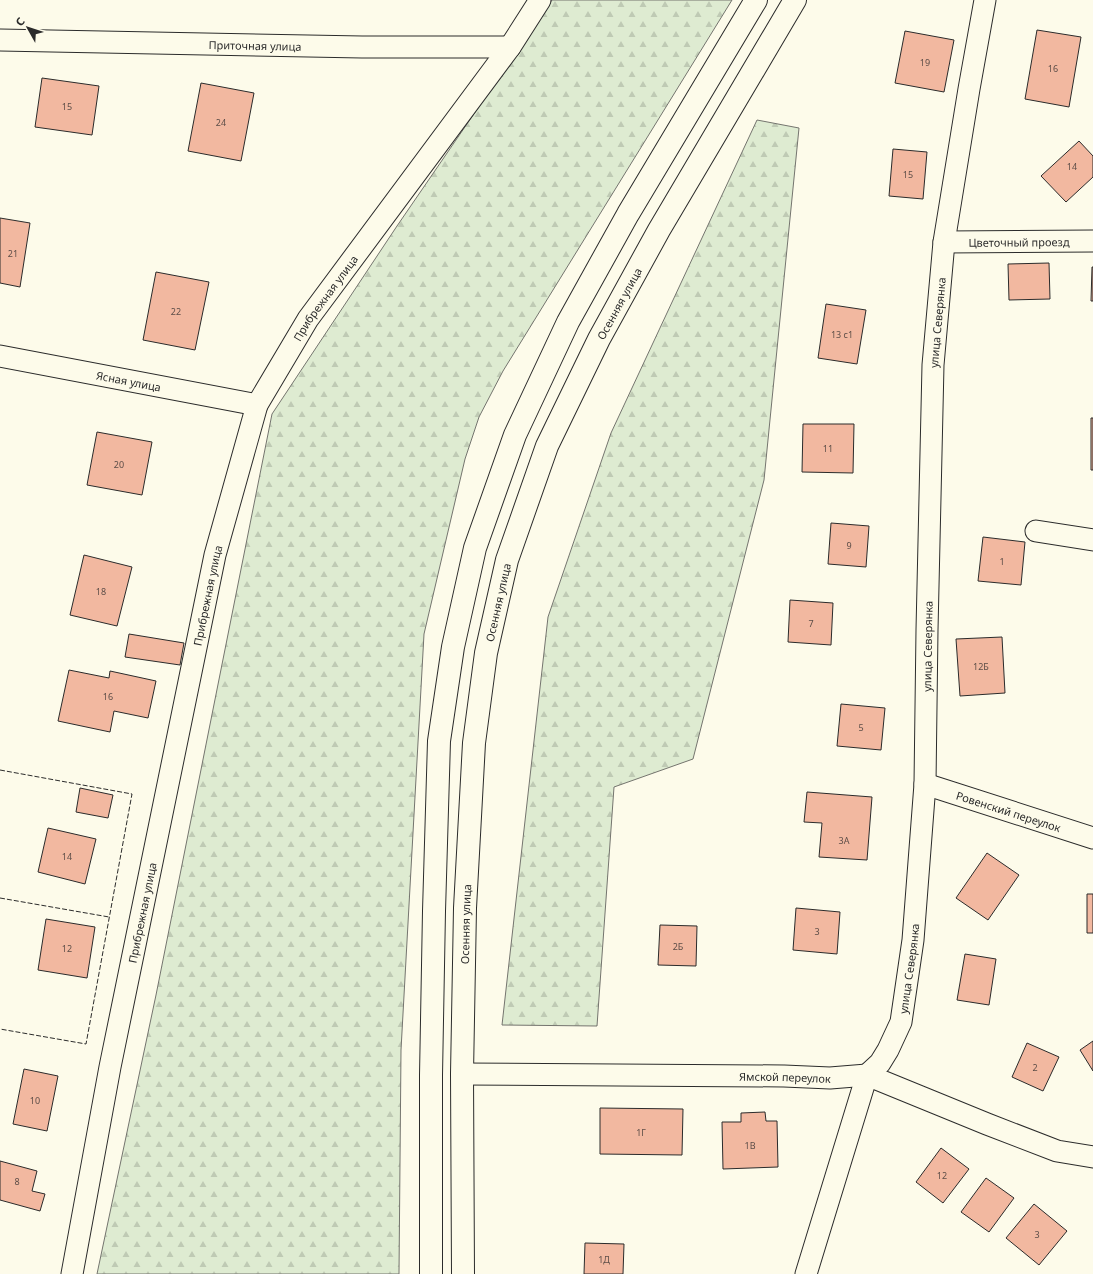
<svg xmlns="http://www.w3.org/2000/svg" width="1093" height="1274" font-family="'Noto Sans',sans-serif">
<defs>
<pattern id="forest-firs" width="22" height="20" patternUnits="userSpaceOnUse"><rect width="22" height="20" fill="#deebd1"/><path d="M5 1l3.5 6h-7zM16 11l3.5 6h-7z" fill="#bfcab4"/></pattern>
</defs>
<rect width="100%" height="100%" fill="#fdfbea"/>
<path fill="url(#forest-firs)" stroke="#74746e" d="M552 0H732L503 371 479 417 465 459 424 634 401 1050 399 1274H97L156 995 272 414 397 226Z
M757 120 799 128 764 480 693 759 614 787 597 1026 502 1025 548 617 611 433Z"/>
<path fill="#f2b8a0" stroke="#2b2b2b" d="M1037 30 1081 37 1069 107 1025 99Z
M905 31 954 40 944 92 895 83Z
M42 78 99 86 92 135 35 127Z
M201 83 254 93 241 161 188 151Z
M1079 141 1093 156V177L1066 202 1041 176Z
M893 149 927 152 923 199 889 196Z
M0 218 30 223 20 287 0 283Z
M1049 263 1050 299 1009 300 1008 264Z
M1092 267H1093V301H1091Z
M156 272 209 282 195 350 143 340Z
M826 304 866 310 857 364 818 358Z
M1091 418H1093V470H1091Z
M803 424H854L853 473 802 472Z
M97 432 152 442 142 495 87 485Z
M831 523 869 526 866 567 828 564Z
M983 537 1025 542 1021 585 978 581Z
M84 555 132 567 117 626 70 615Z
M790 600 833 603 831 645 788 642Z
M129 634 184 643 180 665 125 657Z
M1002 637 1005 693 960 696 956 639Z
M69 670 109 678 110 671 156 681 148 718 114 711 110 732 58 721Z
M841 704 885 708 881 750 837 746Z
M80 788 113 795 108 818 76 812Z
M807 792 872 797 867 860 819 857 822 823 804 822Z
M48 828 96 839 85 884 38 872Z
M987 853 1019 875 988 920 956 898Z
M1087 894H1093V933H1087Z
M796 908 840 912 837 954 793 950Z
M46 919 95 927 87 978 38 970Z
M660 925 697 926 696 966 658 965Z
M965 954 996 959 989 1005 957 1000Z
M1093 1041V1071L1080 1050Z
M1027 1043 1059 1057 1043 1091 1012 1077Z
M24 1069 58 1076 47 1131 13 1124Z
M600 1108 683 1109 682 1155 600 1154Z
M765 1112 766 1121H777L778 1167 723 1169 722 1122H741V1113Z
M941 1148 969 1169 943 1203 916 1182Z
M0 1161 37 1171 32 1191 45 1194 40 1211 0 1200Z
M986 1178 1014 1198 989 1232 961 1212Z
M1034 1204 1067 1231 1039 1265 1006 1238Z
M585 1243 624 1244 623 1274H584Z"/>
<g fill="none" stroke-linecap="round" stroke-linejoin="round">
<g stroke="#2b2b2b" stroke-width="23">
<g id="street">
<path id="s1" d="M0 40 362 47H510"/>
<path id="s2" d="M944 242 1093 241"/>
<path id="s3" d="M0 356 257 405"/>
<path d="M1036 531 1093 540"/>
<path id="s4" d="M925 784 1093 838"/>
<path id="s5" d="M462 1074 784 1076 830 1078 867 1075 987 1124 1057 1151 1093 1157"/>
<path id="s6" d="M72 1274 110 1067 215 555 257 405 308 319 510 47 540 0"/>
<path id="s7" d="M806 1274 867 1075 880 1063 888 1050 901 1022 913 940 925 784 927 630 933 365 944 242 969 89 985 0"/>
</g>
</g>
<g stroke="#2b2b2b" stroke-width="24">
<g id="primary">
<path d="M431 1274V1075L434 911 439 741 453 647 475 548 515 435 568 322 628 214 756 0"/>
<path id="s8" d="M463 1274 462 1074 465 908 474 743 486 653 507 560 547 446 599 339 659 230 795 0"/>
</g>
</g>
<use href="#street" stroke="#fdfbea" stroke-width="21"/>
<use href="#primary" stroke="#fdfbea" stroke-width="22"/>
<path stroke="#2b2b2b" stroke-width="1" stroke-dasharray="5 2" stroke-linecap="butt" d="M0 770 132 794 86 1044 0 1029
M0 898 109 917"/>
</g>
<g text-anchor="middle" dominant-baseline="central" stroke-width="3" stroke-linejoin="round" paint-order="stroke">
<g font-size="9" fill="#5d4e48">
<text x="925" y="62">19</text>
<text x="1053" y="68">16</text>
<text x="67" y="106">15</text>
<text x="221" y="122">24</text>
<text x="1072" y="166">14</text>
<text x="908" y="174">15</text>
<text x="13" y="253">21</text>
<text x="176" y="311">22</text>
<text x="842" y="334">13 с1</text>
<text x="828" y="448">11</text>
<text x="119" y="464">20</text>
<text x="849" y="545">9</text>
<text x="1002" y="561">1</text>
<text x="101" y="591">18</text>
<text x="811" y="623">7</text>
<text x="981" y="666">12Б</text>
<text x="108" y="696">16</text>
<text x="861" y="727">5</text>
<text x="844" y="840">3А</text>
<text x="67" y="856">14</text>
<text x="817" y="931">3</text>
<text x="678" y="946">2Б</text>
<text x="67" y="948">12</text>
<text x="1035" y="1067">2</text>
<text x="35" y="1100">10</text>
<text x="641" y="1132">1Г</text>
<text x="750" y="1145">1В</text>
<text x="942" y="1175">12</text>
<text x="17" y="1181">8</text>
<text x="1037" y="1234">3</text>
<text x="604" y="1259">1Д</text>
</g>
<g font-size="11" fill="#2b2b2b" stroke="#fdfbea">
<text stroke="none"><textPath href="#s1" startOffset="255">Приточная улица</textPath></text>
<text stroke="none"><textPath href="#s2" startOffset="75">Цветочный проезд</textPath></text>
<text stroke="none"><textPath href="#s6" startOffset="1016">Прибрежная улица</textPath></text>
<text stroke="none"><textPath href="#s8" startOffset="998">Осенняя улица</textPath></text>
<text stroke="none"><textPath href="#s7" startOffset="973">улица Северянка</textPath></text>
<text stroke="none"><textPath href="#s3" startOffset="131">Ясная улица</textPath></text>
<text stroke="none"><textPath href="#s6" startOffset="692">Прибрежная улица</textPath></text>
<text stroke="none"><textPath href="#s8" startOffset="674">Осенняя улица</textPath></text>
<text stroke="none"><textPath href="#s7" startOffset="649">улица Северянка</textPath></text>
<text stroke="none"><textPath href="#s4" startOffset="88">Ровенский переулок</textPath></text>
<text stroke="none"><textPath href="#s6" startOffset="368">Прибрежная улица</textPath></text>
<text stroke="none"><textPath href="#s8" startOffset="350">Осенняя улица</textPath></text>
<text stroke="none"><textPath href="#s7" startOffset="326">улица Северянка</textPath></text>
<text stroke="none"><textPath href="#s5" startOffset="323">Ямской переулок</textPath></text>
</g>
</g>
<g transform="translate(28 28) rotate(309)" stroke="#fdfbea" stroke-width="3" paint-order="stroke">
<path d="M0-3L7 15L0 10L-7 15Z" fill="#2b2b2b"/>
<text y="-6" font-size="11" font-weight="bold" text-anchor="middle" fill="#2b2b2b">С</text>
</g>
</svg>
